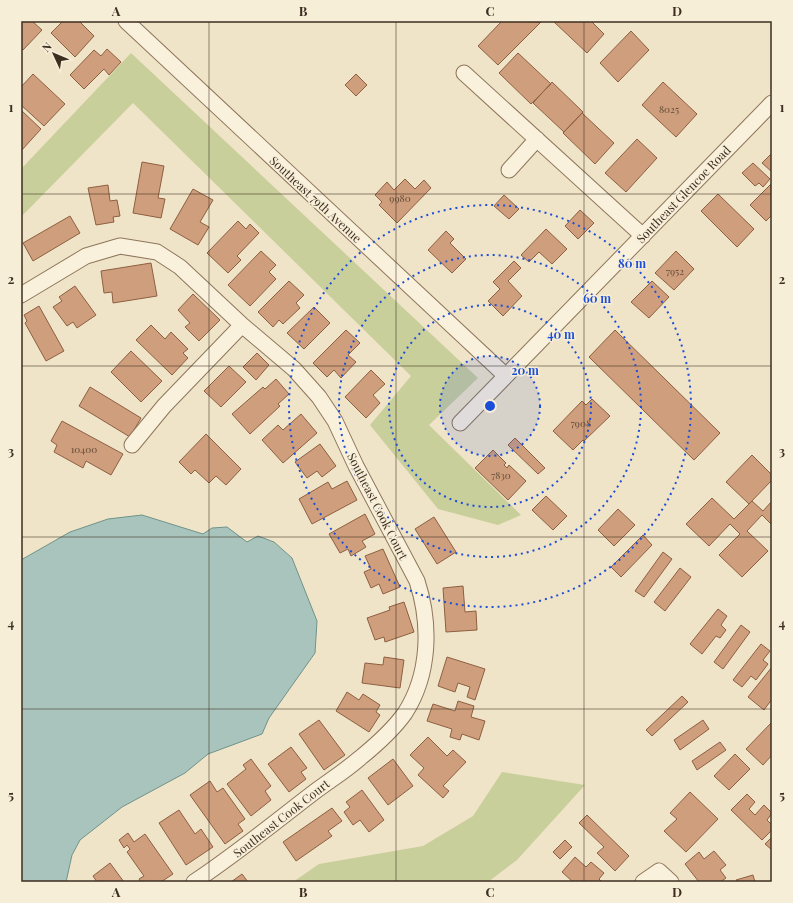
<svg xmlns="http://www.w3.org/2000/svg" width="793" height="903" font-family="'Playfair Display',serif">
<rect width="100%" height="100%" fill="#f0e4c8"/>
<path fill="#c9cf9b" d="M131 53 478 378 429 425 521 515 498 525 438 509 370 425 411 376 133 103 21 217V169Z
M502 772 585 785 517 860 488 882H293L319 864 423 846 473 816Z"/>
<path fill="#a9c4bc" stroke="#6f938a" d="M142 515 203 534 212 528 227 527 247 542 258 536 274 542 292 558 317 621 315 653 269 718 262 734 208 754 185 773 122 807 80 840 72 855 66 882H21V560L70 532 108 519Z"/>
<path fill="#cf9f7d" stroke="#8d5f41" d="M21 21H32L42 30 23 50 21 48Z
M63 21H79L94 36 75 57 51 33Z
M502 21 541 22 498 65 478 46Z
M553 21H591L604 34 587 53Z
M631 31 649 50 618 82 600 63Z
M107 49 121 62 109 75 104 69 84 89 70 75 94 50 101 56Z
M518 53 551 84 531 104 499 73Z
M33 74 65 104 44 126 21 105V87Z
M356 74 367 85 356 96 345 85Z
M552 82 583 112 564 132 533 103Z
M663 82 697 114 676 137 642 105Z
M21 110 41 129 21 151Z
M582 113 614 143 595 164 563 133Z
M637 139 657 158 626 192 605 173Z
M772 153V172L762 163Z
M142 162 164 166 158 198 165 199 161 218 133 213Z
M753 163 770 179 763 187 759 183 755 186 742 173Z
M405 179 415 189 424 180 431 188 397 223 379 205 382 202 375 195 387 182 394 190Z
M771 184 772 215 766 221 750 205Z
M108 185 110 201 117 200 120 216 113 217 114 222 96 225 88 188Z
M193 189 213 200 200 222 209 227 198 245 170 229Z
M718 194 754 229 737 247 701 211Z
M504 195 519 209 509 219 494 206Z
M580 210 594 223 578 239 565 226Z
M70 216 80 233 33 261 23 243Z
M238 221 246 229 250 224 259 233 237 256 241 260 228 273 207 253Z
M546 229 567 249 552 264 539 252 529 262 521 255Z
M446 231 454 239 450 243 466 259 452 273 428 250Z
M261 251 276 265 269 272 276 279 250 306 228 285Z
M676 251 694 269 674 290 655 273Z
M514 261 521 268 508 281 522 296 503 316 488 301 500 289 493 282Z
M151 263 157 296 113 303 112 292 104 293 101 271Z
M289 281 304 295 296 303 300 308 283 324 279 320 273 327 258 312Z
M652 281 669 297 649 318 631 302Z
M75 286 96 315 77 328 73 322 67 326 53 307 62 301 59 297Z
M193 294 220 320 199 341 185 327 190 323 178 310Z
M39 306 64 351 46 361 25 323 27 321 24 315Z
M314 307 330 323 304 349 287 333Z
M151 325 165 339 171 332 188 349 183 353 188 358 172 375 136 340Z
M346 330 360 343 348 355 356 362 341 378 334 370 327 377 313 363Z
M615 330 720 433 694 460 589 357Z
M131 351 162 381 141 402 111 372Z
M257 353 269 365 256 380 243 367Z
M229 366 246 382 221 407 204 391Z
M371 370 385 384 373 395 380 403 366 418 345 397Z
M276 379 289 394 278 404 280 406 250 434 232 414 263 387 265 389Z
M90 387 141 418 130 437 79 406Z
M592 399 610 416 584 441 583 440 573 450 553 431 582 401 586 405Z
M301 414 317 433 283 463 262 440 278 425 283 430Z
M62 421 123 454 111 475 86 461 83 468 54 452 57 445 51 441Z
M206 434 241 469 226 485 216 476 209 483 195 470 191 474 179 462Z
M515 438 545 468 538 474 508 445Z
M320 444 336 466 322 477 317 471 307 478 295 462Z
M493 450 506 463 504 465 507 468 509 465 526 481 508 500 475 468Z
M752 455 772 475V480L749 504 726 482Z
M347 481 357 500 312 524 299 499 328 482 332 489Z
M546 496 567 516 553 530 532 510Z
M712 498 734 519 752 501 763 511 772 501V525L762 515 747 531 768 551 742 577 719 555 740 534 730 524 709 546 686 524Z
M618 509 635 525 614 546 598 530Z
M365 514 375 534 362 541 366 547 351 556 348 549 340 553 329 534Z
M434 517 456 552 437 564 415 529Z
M643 535 652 545 621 577 611 567Z
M383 549 400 587 383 594 379 584 371 588 364 572 371 569 365 556Z
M663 552 672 559 644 597 635 591Z
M680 568 691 577 665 611 654 602Z
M463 586 465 612 476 611 477 630 446 632 443 588Z
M404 602 414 632 385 642 384 637 375 640 367 618 390 610 389 607Z
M718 609 727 616 721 625 726 630 720 638 716 636 702 654 690 644Z
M741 625 750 632 723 669 714 662Z
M761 644 770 651 763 660 768 664 756 680 751 676 742 687 733 680Z
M384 657 404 660 400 688 362 683 365 663 383 665Z
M447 657 485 669 475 700 467 697 470 687 458 683 455 692 438 686Z
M772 667V699L764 710 748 697Z
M347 692 359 700 363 694 380 705 376 712 380 715 369 732 336 711Z
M682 696 688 702 652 736 646 730Z
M458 701 474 706 471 717 485 721 479 740 462 734 460 740 450 737 452 729 427 721 433 704 455 711Z
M319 720 345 755 324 770 299 734Z
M703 720 709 729 680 750 674 740Z
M772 722V755L763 765 746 749Z
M428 737 447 756 453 750 466 762 443 786 449 791 443 798 418 775 424 768 410 755Z
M720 742 726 750 697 770 692 761Z
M291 747 307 768 301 772 306 779 289 792 268 764Z
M735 754 750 769 729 790 714 776Z
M251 759 271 786 265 791 271 800 251 816 227 784 246 769 243 765Z
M393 759 413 786 388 805 368 778Z
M210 781 217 792 223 788 245 819 238 824 243 831 225 844 190 795Z
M362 790 384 820 369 832 360 820 353 825 344 812 350 807 346 802Z
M690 792 718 819 686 852 664 831 677 819 670 813Z
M747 794 755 802 749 809 755 815 764 805 772 813 767 820 772 825V830L762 840 731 810Z
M332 808 342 821 328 831 332 836 296 861 283 842Z
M179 810 195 834 201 829 213 847 186 865 159 823Z
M587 815 629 856 615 871 597 853 604 847 579 823Z
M128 833 134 842 145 834 173 874 161 882H141L139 879 144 876 127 852 130 849 127 845 124 848 119 840Z
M772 837V850L765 844Z
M565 840 572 847 560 859 553 852Z
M714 851 726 865 720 870 726 878 720 882H699L685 864 699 852 704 859Z
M575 857 586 867 591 862 604 873 599 879 602 882H573L562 872Z
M110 863 124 882H97L93 876Z
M242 874 248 882H231Z
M753 875 755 882H737L736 880Z"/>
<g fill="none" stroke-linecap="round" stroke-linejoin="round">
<g stroke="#8d765c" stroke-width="17">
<path id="minor" d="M126 21 506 376
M464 73 643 236
M509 170 537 139
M21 295 86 256 120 246 157 252 180 267 242 325 294 369 319 397 335 421 356 466 417 581C431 624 430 674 405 713 393 730 376 745 360 758 345 771 329 781 313 793 274 823 236 854 194 882
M460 423 772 103
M132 445 164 406 242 325
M643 882 659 871 671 882"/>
</g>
<use href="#minor" stroke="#faf1dc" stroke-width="15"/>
</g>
<path fill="none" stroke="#3d2e20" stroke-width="1" stroke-opacity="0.55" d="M209 21V882M396 21V882M584 21V882M21 194H772M21 366H772M21 537H772M21 709H772"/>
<circle cx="490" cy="406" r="50" fill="#1d4ed8" fill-opacity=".12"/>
<g fill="none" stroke="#1d4ed8" stroke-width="2" stroke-dasharray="2 4">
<circle cx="490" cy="406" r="50"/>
<circle cx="490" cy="406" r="101"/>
<circle cx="490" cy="406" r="151"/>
<circle cx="490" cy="406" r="201"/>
</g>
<g text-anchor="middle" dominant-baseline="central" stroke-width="3" stroke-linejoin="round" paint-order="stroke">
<g font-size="10" fill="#624a37">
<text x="669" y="109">8025</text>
<text x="400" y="198">9980</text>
<text x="675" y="271">7952</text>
<text x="581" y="423">7908</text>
<text x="84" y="449">10400</text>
<text x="501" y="475">7830</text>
</g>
<g font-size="12" fill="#3d2e20" stroke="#f7eed8">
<text transform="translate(683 194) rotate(-46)">Southeast Glencoe Road</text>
<text transform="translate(316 199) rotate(43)">Southeast 79th Avenue</text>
<text transform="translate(378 506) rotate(63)">Southeast Cook Court</text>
<text transform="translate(281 818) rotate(-38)">Southeast Cook Court</text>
</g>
</g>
<circle cx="490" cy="406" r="6" fill="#1d4ed8" stroke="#f7eed8" stroke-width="2"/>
<g font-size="12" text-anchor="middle" font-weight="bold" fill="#1d4ed8" stroke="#f7eed8" stroke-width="3" stroke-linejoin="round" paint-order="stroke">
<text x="632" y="268">80 m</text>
<text x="597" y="303">60 m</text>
<text x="561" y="339">40 m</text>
<text x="525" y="375">20 m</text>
</g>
<rect width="793" height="903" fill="none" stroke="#f7eed8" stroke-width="44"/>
<g transform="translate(54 54) rotate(314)" stroke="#f7eed8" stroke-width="3" paint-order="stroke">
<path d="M0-3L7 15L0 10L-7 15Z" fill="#3d2e20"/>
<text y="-6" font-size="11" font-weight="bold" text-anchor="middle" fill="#3d2e20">N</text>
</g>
<rect x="22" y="22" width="749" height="859" fill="none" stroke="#3d2e20" stroke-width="1.5"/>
<g font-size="13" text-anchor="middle" font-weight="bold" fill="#3d2e20">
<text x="116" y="16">A</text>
<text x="303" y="16">B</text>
<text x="490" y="16">C</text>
<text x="677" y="16">D</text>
<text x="11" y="112">1</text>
<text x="782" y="112">1</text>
<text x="11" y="284">2</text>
<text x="782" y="284">2</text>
<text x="11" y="456">3</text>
<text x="782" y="456">3</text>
<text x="11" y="628">4</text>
<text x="782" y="628">4</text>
<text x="11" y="800">5</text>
<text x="782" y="800">5</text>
<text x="116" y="897">A</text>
<text x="303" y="897">B</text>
<text x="490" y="897">C</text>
<text x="677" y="897">D</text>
</g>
</svg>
